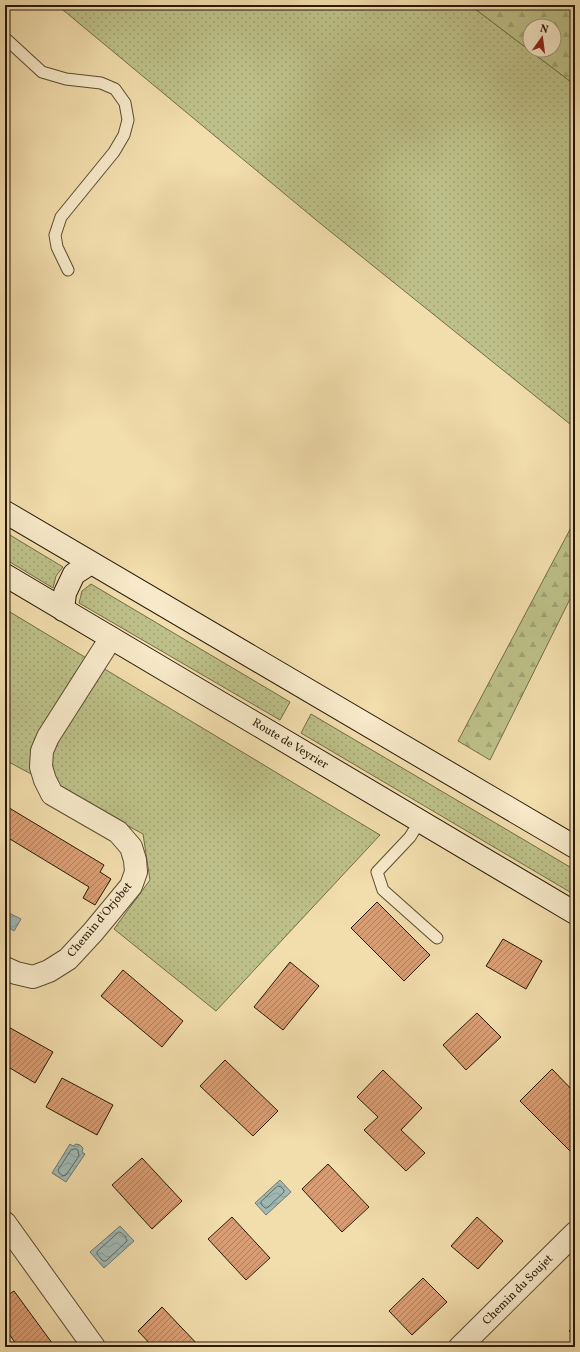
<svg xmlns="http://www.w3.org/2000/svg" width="580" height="1352" font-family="Vollkorn,serif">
<defs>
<pattern id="grass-dots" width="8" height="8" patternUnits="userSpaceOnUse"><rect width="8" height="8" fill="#bdc088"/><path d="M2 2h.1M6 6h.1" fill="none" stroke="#a2a474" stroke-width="1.8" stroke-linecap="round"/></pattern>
<pattern id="forest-firs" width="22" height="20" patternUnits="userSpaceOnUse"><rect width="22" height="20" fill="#bdc088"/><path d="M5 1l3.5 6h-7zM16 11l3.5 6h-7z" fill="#a2a474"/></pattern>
<pattern id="water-waves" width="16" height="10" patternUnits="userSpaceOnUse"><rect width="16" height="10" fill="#a0b9b5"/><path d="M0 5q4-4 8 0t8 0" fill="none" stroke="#8a9e9a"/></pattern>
<pattern id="building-hatch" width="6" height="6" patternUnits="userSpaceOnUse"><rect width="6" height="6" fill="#d89d74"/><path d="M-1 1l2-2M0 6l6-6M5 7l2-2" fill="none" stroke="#af7f5d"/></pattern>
</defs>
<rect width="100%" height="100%" fill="#f2ddac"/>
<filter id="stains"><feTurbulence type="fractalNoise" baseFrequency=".005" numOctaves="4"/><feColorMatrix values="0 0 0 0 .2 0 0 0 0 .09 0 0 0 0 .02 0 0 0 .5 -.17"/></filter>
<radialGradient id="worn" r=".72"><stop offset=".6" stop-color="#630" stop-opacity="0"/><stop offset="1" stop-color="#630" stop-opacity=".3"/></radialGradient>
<path fill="url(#grass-dots)" stroke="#726d48" d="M57 5H470L575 85V428L321 224Z
M5 532 63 567 56 576 53 588 5 559Z
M91 584 290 702 280 720 79 603 82 591Z
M5 609 380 835 216 1011 114 929 150 880 143 834 5 760Z
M311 714 575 870V895L301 733Z"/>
<path fill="url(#forest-firs)" stroke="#726d48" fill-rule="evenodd" d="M470 5H575V85ZM530 26H554V50H530Z
M575 520V589L490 760 458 741Z"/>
<path fill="url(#water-waves)" stroke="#707970" d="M5 911 21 919 14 931 5 925Z
M70 1144 73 1146 76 1144 80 1145 83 1148 82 1152 85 1154 66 1182 52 1173Z
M280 1180 291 1192 266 1215 255 1203Z
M120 1226 134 1241 104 1268 90 1252Z"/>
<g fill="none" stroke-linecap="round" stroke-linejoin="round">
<path stroke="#646a5e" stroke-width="1" d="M76 1149 78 1150 79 1156 66 1175 63 1176 59 1173 58 1170 71 1150Z
M278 1186 281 1187 284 1190V1192L267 1208H265L261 1204V1202Z
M119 1232C122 1232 127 1238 127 1241L106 1261H103L97 1254V1252Z"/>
</g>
<path fill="url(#building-hatch)" stroke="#281a08" d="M6 806 104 865 100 872 111 879 95 905 83 898 89 887 5 836V808Z
M377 902 430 955 404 981 351 928Z
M503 939 542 961 526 989 486 966Z
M290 962 319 986 283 1030 254 1007Z
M123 970 183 1021 162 1047 101 996Z
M477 1013 501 1037 466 1070 443 1045Z
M5 1025 53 1052 35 1083 5 1065Z
M225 1060 278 1111 253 1136 200 1086Z
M552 1069 575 1093V1156L520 1101Z
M383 1070 422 1108 401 1130 425 1153 406 1171 364 1130 378 1117 357 1097Z
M62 1078 113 1105 97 1135 46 1107Z
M142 1158 182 1201 152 1229 112 1185Z
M328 1164 369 1207 342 1232 302 1189Z
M232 1217 270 1258 246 1280 208 1239Z
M477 1217 503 1241 478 1269 451 1246Z
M423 1278 447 1302 412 1335 389 1311Z
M14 1291 55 1347H18L5 1328V1297Z
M162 1307 200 1347H153L138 1331Z
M575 1326V1337L569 1331Z
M524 1342 529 1347H519Z"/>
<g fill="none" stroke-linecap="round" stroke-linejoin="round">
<g stroke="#5a4b31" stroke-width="13">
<path id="service" d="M5 38 42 72 66 79 101 83 115 89 125 103 128 120 124 135 114 152 61 217 55 235 57 247 68 270
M420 821 410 837 377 872 383 890 437 938"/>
</g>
<g stroke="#5a4b31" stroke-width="24">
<path id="minor" d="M5 968 16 973 33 977 49 971 68 959 93 932 131 886 136 872 135 860 131 847 118 832 52 794 45 780 41 767 42 751 48 737 111 638
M5 1223 94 1347
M460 1347 575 1233"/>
</g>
<g stroke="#281a08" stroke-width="24">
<path id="secondary" d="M5 512 575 847
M5 575 575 913
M63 610 65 593 74 574 91 563"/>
</g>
<use href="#service" stroke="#f7e9c9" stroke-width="11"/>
<use href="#minor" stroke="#f7e9c9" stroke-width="22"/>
<use href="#secondary" stroke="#f7e9c9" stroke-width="22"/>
</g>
<g text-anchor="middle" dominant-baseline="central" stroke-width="3" stroke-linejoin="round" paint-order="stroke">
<g font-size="12" fill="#281a08" stroke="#f7e9c9">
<text transform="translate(290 744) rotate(31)">Route de Veyrier</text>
<text transform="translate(100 920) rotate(-50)">Chemin d'Orjobet</text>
<text transform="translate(518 1290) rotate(-45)">Chemin du Soujet</text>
</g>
</g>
<rect width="580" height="1352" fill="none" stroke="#f2ddac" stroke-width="20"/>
<rect x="6" y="6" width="568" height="1340" fill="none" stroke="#281a08" stroke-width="2"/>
<rect x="10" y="10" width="560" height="1332" fill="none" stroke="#281a08"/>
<g transform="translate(542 38) rotate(14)"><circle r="19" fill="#f7e9c9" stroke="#a4967c"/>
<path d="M0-3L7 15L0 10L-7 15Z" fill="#8f2418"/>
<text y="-6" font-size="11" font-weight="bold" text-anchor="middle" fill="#281a08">N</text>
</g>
<rect width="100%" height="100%" filter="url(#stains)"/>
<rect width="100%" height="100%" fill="url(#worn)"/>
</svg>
